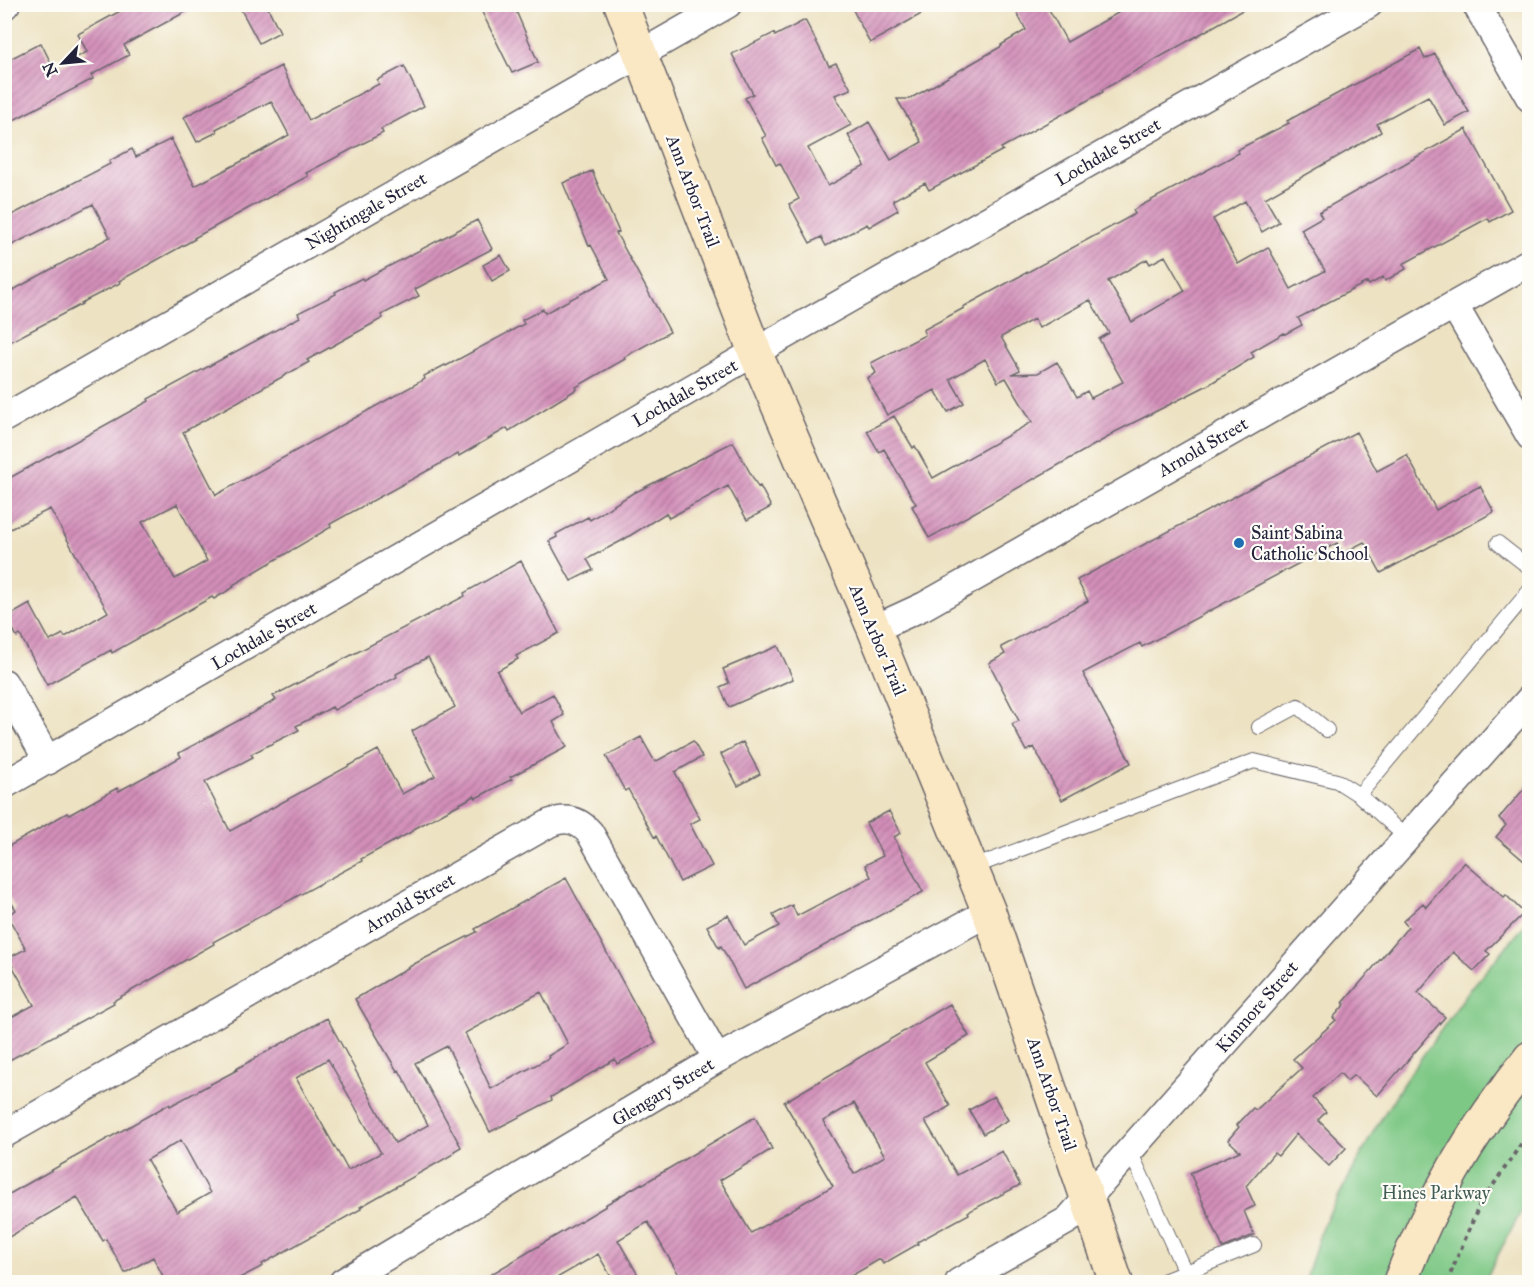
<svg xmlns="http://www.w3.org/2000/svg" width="1534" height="1287" font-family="'IM FELL Great Primer',serif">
<defs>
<pattern id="building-hatch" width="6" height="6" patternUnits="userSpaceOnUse" patternTransform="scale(1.5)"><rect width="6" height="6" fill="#d38fb9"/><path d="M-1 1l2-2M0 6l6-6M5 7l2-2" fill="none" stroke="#ab7498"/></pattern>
</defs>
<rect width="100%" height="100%" fill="#fdfcf7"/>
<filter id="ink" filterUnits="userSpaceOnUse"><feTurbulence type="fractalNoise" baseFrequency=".0167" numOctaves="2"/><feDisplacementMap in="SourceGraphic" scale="12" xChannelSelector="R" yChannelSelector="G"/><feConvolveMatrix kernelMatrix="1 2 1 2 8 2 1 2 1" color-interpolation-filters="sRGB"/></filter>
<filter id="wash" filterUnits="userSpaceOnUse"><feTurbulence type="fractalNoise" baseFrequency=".008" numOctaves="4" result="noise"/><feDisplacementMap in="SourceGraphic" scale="24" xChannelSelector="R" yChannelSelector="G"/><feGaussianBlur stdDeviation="1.35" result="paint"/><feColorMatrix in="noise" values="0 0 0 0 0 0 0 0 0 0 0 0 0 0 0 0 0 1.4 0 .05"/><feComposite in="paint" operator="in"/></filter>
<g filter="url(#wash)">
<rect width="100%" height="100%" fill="#ede2c2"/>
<path fill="#7ec885" stroke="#507560" stroke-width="1.5" d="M1529 920V1197L1493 1264 1485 1282H1305L1322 1227 1375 1129 1404 1082 1468 992Z"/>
<g id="blocks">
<path fill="url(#building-hatch)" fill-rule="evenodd" d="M133 4H200L124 45 129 55 91 75 93 79 4 125V62L41 43 54 69 87 52 78 34Z
M238 4H266L280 32 259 43Z
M478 4H513L538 62 512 73Z
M850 4H939L870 43Z
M1012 4H1046L1067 42 1118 13 1113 4H1253L1102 90 1103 92 1001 148 1003 150 929 190 925 183 893 200 898 210 869 227 867 224 826 246 821 237 810 243 789 204 799 199 780 163 776 165 762 138 766 136 745 98 753 94 732 54 774 33 775 36 805 20 829 66 836 63 851 89 835 95 851 125 808 148 828 186 865 166 848 135 869 122 891 160 922 142 897 99H909L922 92 1002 46 1001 45 1026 30Z
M1420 49 1425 59 1435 54 1469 112 1445 125 1428 96 1377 124 1381 132 1265 198 1279 222 1262 232 1245 201 1213 219 1238 264 1268 247 1291 289 1325 271 1301 229 1322 217 1319 212 1466 129 1511 210 1490 222 1488 218 1403 264 1406 269 1385 281 1383 277 1369 285 1367 282 1298 318 1302 325 1285 334 1284 333 1251 352 1254 357 1208 385 1111 434 1112 435 929 538 912 506 916 504 884 449 879 452 867 431 894 416 913 448 915 446 933 478 1032 422 1006 378 998 382 985 359 950 379 964 403 948 412 935 390 887 415 867 378 876 373 871 363 925 335 923 330 964 308 963 307 1135 214 1133 210 1239 153 1237 150 1289 123 1287 121ZM1165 256 1185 291 1132 322 1108 281 1147 259 1150 264ZM1090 300 1109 333 1099 339 1123 382 1091 398 1087 391 1077 397 1057 362 1038 373 1012 374 1020 370 1001 337 1034 319 1039 328Z
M281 66 309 120 379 84 377 80 404 66 424 106 381 129 383 133 306 173 308 176 194 238 195 239 119 281 120 283 81 303 82 304 4 345V295L110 237 93 204 4 249V219L110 164 109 161 132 149 136 157 171 139 195 186 261 151 289 135 271 101 216 129 217 132 197 142 184 117Z
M592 171 619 232 616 233 670 332 624 357 625 359 576 387 577 389 509 431 507 428 459 456 458 454 330 524 331 527 233 585 234 587 214 599 212 597 112 653 111 650 47 685 20 635 17 637 7 617 30 604 50 641 63 634 65 637 108 612 50 509 4 532V481L149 401 148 399 300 317 298 313 336 294 335 292 362 278 363 280 477 220 492 249 415 289 419 296 381 315 383 318 307 360 309 362 183 432 216 495 425 379 424 376 445 365 446 366 524 324 522 320 543 309 545 313 609 279 591 245 589 246 563 183ZM177 504 207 561 175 579 142 522Z
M501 255 510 271 492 281 483 265Z
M1356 432 1377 471 1407 455 1436 510 1480 486 1494 512 1381 573 1364 542 1343 553 1337 543 1142 647 1140 643 1083 673 1131 763 1062 800 1034 747 1026 751 1012 724 1019 721 989 663 1005 654 1001 647 1088 601 1077 580Z
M733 442 758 487 760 486 771 507 747 520 728 486 669 518 666 513 623 540 587 559 593 570 571 581 549 541 557 537 556 534 588 517 590 520 636 491V492Z
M521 561 559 633 516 656 518 659 497 671 519 712 553 694 564 715 553 722 567 747 510 777 512 779 476 798 474 796 412 830 413 831 361 859 362 861 213 942 214 944 113 1001 114 1003 4 1063V1021L34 1005 8 958 26 949 7 915 16 910 4 890V849L67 813 69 815 117 788 119 791 181 757 179 753 276 700 273 696 465 596 464 593ZM428 657 455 707 412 731 435 776 402 794 378 750 230 831 205 782 253 757 251 754 299 730 296 726 332 707 334 710 397 677 396 674Z
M778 646 793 679 729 707 720 687 729 683 723 669Z
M641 737 655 762 693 741 702 757 675 772 700 819 690 824 712 866 680 882 656 836 654 837 628 789 625 791 606 756Z
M743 742 760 774 738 786 721 754Z
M1530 782V866L1496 837 1506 825 1499 818Z
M889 811 901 833 894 837 923 892 744 989 721 946 719 948 707 926 728 915 744 945 779 926 773 915 792 905 797 916 871 877 865 865 883 856 866 823Z
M1464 862 1504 897 1506 895 1524 913 1486 951 1490 954 1474 971 1453 952 1418 993 1445 1017 1377 1096 1354 1075 1347 1081 1340 1073 1313 1098 1326 1112 1318 1120 1346 1148 1329 1166 1296 1134 1278 1156 1274 1153 1246 1186 1255 1206 1244 1211 1254 1235 1223 1248 1190 1173 1240 1151 1228 1140 1239 1127 1237 1125 1253 1108 1256 1110 1302 1068 1293 1059 1336 1020 1333 1018 1345 1004 1343 1003 1408 927 1403 921 1423 903 1426 907Z
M566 878 656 1043 617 1064 615 1059 551 1097 552 1100 490 1132 447 1046 415 1063 461 1147 454 1151 455 1153 360 1207 361 1209 262 1264 263 1266 232 1282H166L153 1257 125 1273 106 1239 103 1241 77 1197 4 1240V1197L169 1104 170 1106 237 1070 236 1069 327 1018 395 1143 428 1125 399 1070 397 1071 355 999 416 963 477 932 475 929ZM541 992 568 1044 548 1056 549 1058 491 1089 465 1033ZM328 1059 381 1153 348 1170 296 1078ZM181 1140 210 1193 177 1212 147 1160Z
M950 1004 969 1036 925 1062 950 1106 925 1121 957 1175 1002 1151 1020 1185 968 1212 969 1214 917 1242 918 1244 883 1264 880 1259 841 1282H683L648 1222 618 1240 642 1282H614L598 1254 550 1282H478L606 1206 605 1205 642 1183 643 1184 755 1117 772 1149 720 1180 751 1233 833 1186 784 1102ZM854 1103 885 1156 854 1174 823 1121Z
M994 1096 1008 1120 983 1134 969 1110Z"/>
</g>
</g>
<g filter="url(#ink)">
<use href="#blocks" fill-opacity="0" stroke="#69656a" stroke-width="1.5"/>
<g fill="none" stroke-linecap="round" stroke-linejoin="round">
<g stroke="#69656a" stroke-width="16">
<path id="lane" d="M1498 543 1530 568
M1259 727 1298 706 1327 730
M1359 795 1530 590
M971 868 1254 761 1337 781 1359 795 1407 838
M1130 1151 1185 1272
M1161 1282 1254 1245"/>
</g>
<g stroke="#69656a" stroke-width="30">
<path id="street" d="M1476 4 1530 98
M4 6 6 4
M1454 305 1530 436
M4 418 728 4
M874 629 924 606 1530 262
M4 683 48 761
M4 785 755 352 1369 4
M4 1134 550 823C566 817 578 819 590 833L717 1059
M343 1282 717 1059 989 912
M959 1282 1068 1220 1530 699"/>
</g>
<g stroke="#69656a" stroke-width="36">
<path id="secondary" d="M621 4 755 352 874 629 989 912 1116 1282
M1400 1282C1430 1202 1476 1125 1530 1058"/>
</g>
<path stroke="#69656a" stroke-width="4" stroke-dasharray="4.5 4.5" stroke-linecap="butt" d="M1447 1282 1479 1206 1530 1131"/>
<use href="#lane" stroke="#fff" stroke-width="14"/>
<use href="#street" stroke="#fff" stroke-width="27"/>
<use href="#secondary" stroke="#fae7c3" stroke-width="33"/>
</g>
</g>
<circle fill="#1f6fb2" stroke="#fdfcf7" stroke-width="2" cx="1239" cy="543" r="6"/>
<g text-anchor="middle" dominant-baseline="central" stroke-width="4.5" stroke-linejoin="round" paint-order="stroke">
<g font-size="18" fill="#22223b" stroke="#fdfcf7">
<text transform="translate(1108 152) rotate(-30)">Lochdale Street</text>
<text transform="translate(693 191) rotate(69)">Ann Arbor Trail</text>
<text transform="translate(366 211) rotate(-30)">Nightingale Street</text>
<text transform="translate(685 393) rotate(-30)">Lochdale Street</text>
<text transform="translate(1203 447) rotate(-30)">Arnold Street</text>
<text transform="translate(264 636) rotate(-30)">Lochdale Street</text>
<text transform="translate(878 640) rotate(67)">Ann Arbor Trail</text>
<text transform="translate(410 903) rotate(-30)">Arnold Street</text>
<text transform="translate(1257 1007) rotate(-49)">Kinmore Street</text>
<text transform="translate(663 1092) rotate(-31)">Glengary Street</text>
<text transform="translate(1052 1094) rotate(71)">Ann Arbor Trail</text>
</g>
<g font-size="18" fill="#22223b" stroke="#fdfcf7" text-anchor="start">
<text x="1251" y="533">Saint Sabina<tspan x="1251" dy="21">Catholic School</tspan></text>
</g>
<g font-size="18" fill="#425c55" stroke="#fdfcf7">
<text x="1436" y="1193">Hines Parkway</text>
</g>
</g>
<rect width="1534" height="1287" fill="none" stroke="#fdfcf7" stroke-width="24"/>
<g transform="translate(63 63) rotate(244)" stroke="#fdfcf7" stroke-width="4.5" paint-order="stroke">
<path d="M0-4.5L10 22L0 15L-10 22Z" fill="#22223b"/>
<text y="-9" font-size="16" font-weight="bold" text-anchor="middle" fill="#22223b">N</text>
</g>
</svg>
